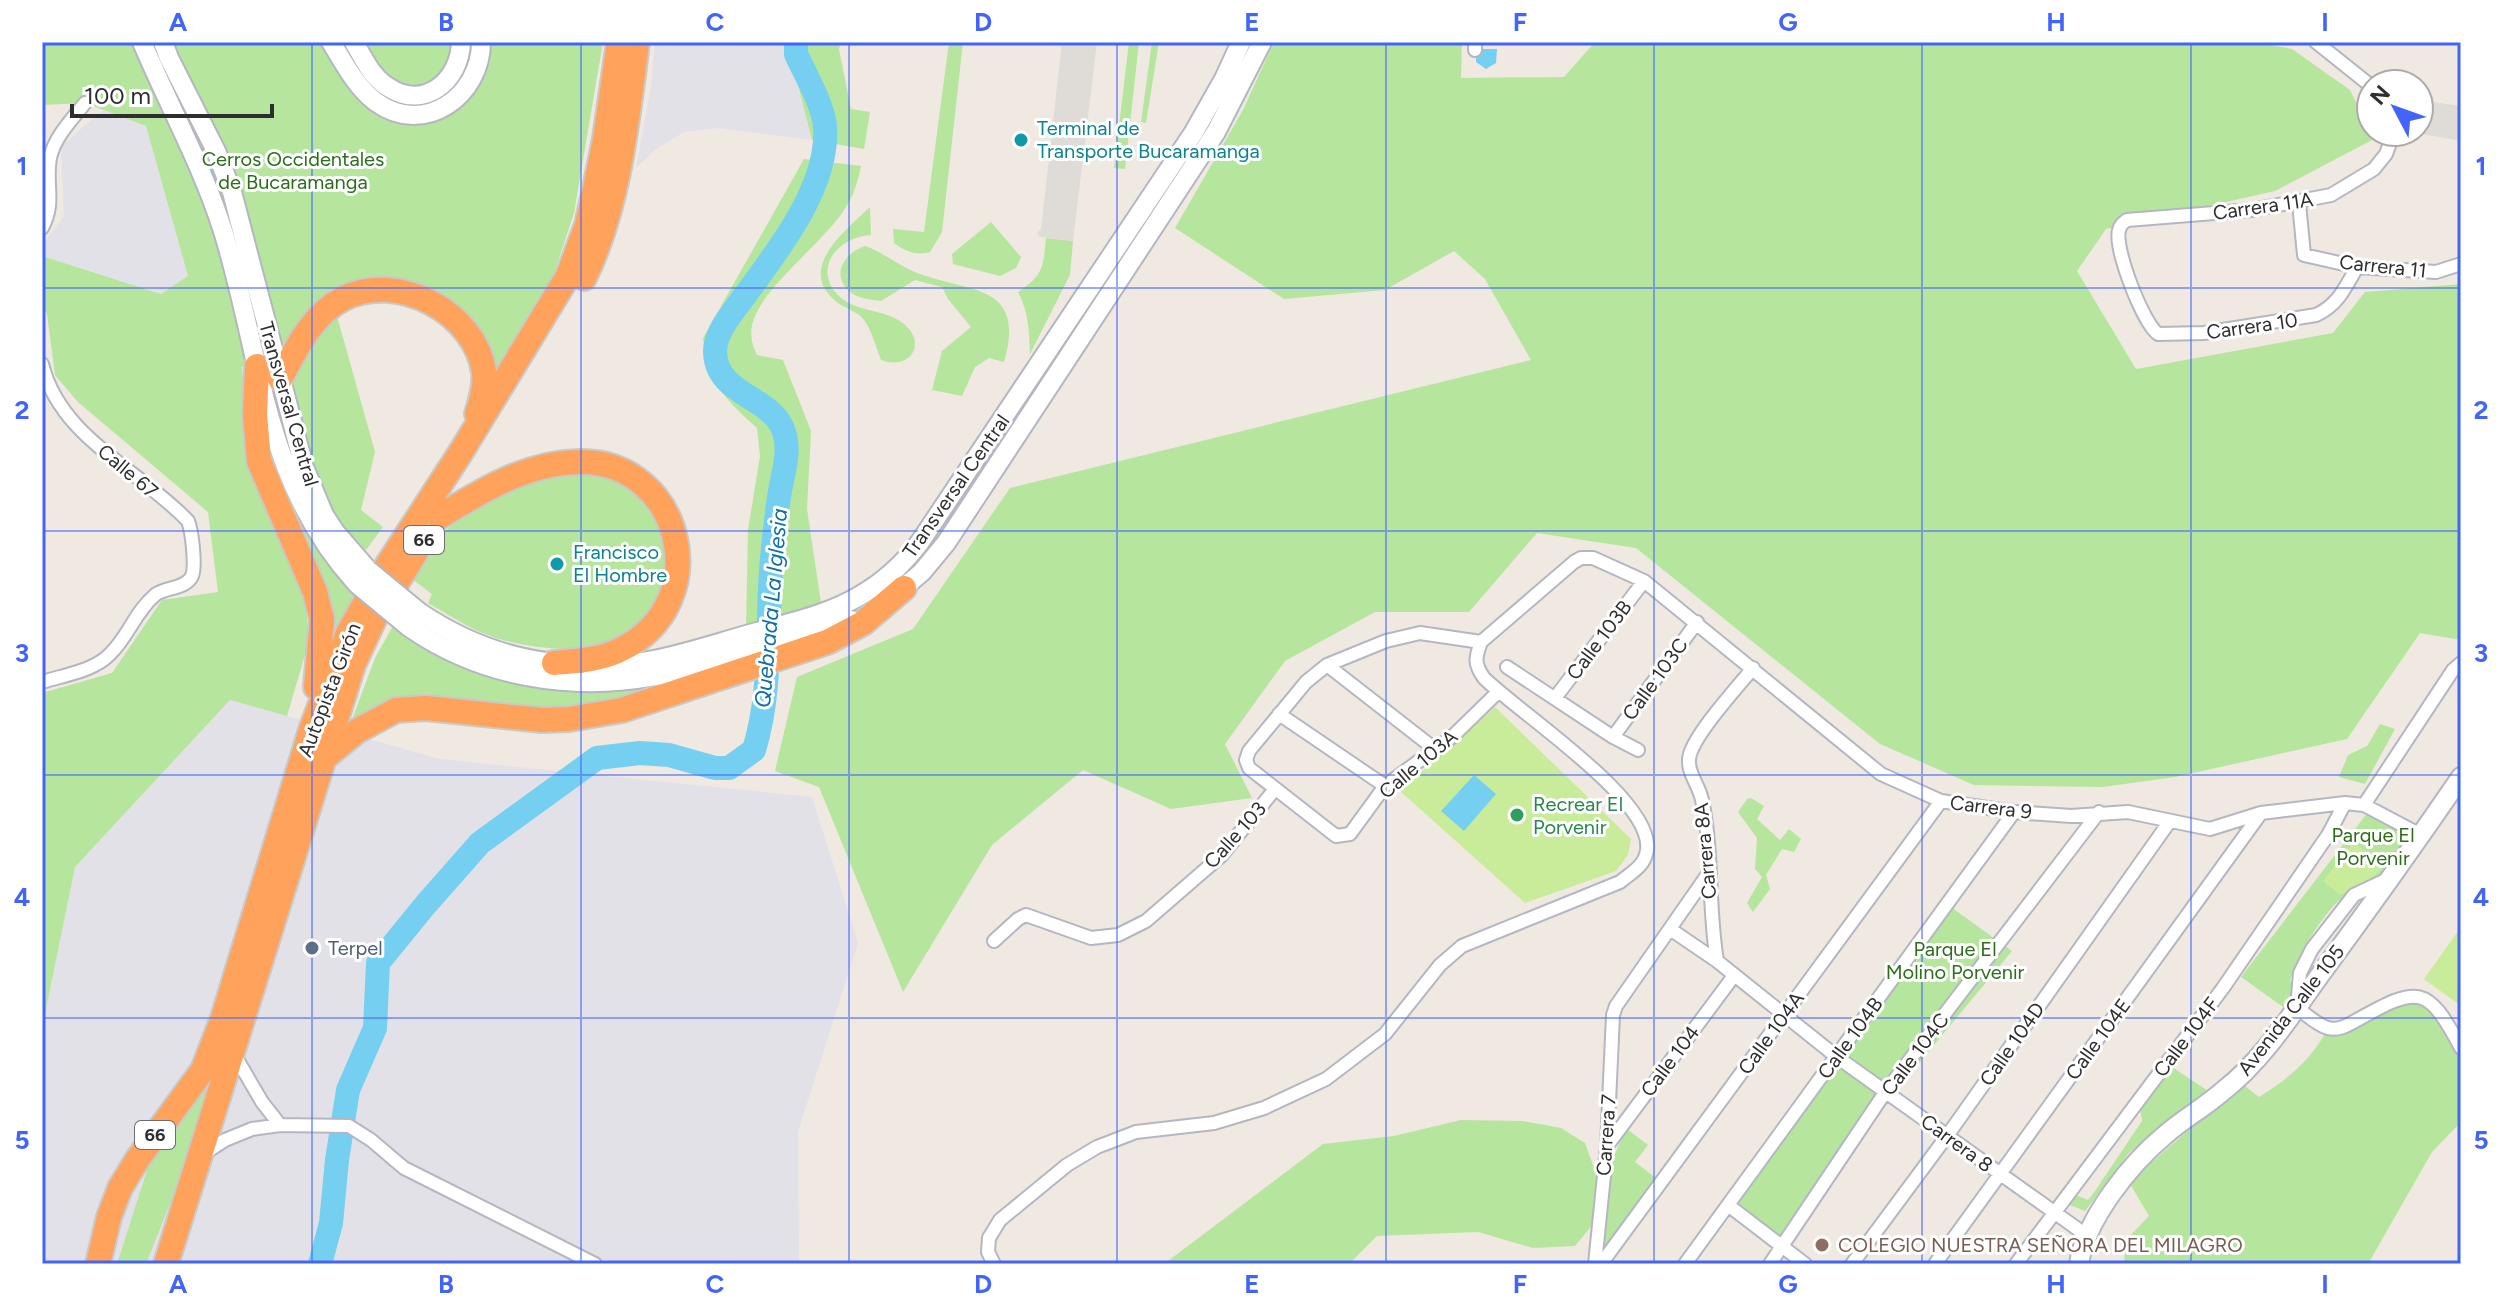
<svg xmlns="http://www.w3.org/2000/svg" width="2503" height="1306" font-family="Figtree,sans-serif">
<rect width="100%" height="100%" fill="#efe9e1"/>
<path fill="#e3e1e8" d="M655 42H787L812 140 719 128 684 132 656 149 636 168 651 87Z
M103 110 146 126 188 276 162 294 42 256V245L64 216 61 146Z
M230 700 440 759 812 797 858 943 798 1132 799 1264H42V1029L75 867Z"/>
<path fill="#b6e59e" d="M42 42H603L574 213 554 274 496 376 482 338 381 281 287 347 242 367 249 462 306 605 309 641 287 716 230 700 75 867 42 1029V693L112 673 162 600 218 592 208 512 78 402 55 375 47 314 42 306V256L161 294 188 276 146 126 85 103 42 105Z
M787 42H841L839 49 851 109 870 112 864 149 812 140Z
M949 42H963L942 232 930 252C916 256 905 251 894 243L893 229 924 232Z
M1129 42H1139L1125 169 1114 168Z
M1152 42H1159L1146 123 1141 122Z
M1274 42H1462L1461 78 1564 77 1595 42H2254L2292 49 2350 90 2374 139 2275 191 2106 229 2077 271 2136 369 2333 333 2365 292 2461 284V640L2420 633 2347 739 2175 777 2103 787 1974 785 1880 744 1636 548 1537 533 1469 612H1375L1285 661 1225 744 1252 798 1171 809 1083 770 992 845 903 992 819 787 775 771 797 677 913 629 1010 488 1531 360 1485 279 1454 251 1385 290 1284 299 1175 228 1243 110Z
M804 159 861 166C858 180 854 195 846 207 825 242 760 288 752 325 750 337 752 344 757 355L783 360 811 431 807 509 821 603 746 627 748 530 760 456 757 428C724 398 709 384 703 338Z
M870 207 871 235C837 237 810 270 841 298 860 313 886 309 904 324 927 343 911 371 881 360 876 347 872 331 864 320 859 312 846 309 838 303 794 270 845 231 870 207Z
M991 222 1021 257 1016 268 1000 276 953 264 952 254Z
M1046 238 1073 241 1070 275 1030 354C1029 331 1029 313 1018 292 1044 275 1043 267 1046 238Z
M865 246C885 253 900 267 920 274 974 293 1026 285 1004 362L989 358 975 367 962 396 932 390 942 351 971 327 948 299 942 287 915 280 881 301C870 300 857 298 849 291 830 273 846 252 865 246Z
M337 316 375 452 361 510 383 527 366 550C341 528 321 494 308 462 299 438 296 409 290 383L323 326Z
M581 472C591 474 603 473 611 477 635 487 665 520 668 546 672 585 645 631 607 644 574 655 508 646 476 630 459 622 444 612 428 603L432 594 412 579C424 560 436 538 454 523 492 492 534 482 581 472Z
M279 489 314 546 354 596 334 636 329 601Z
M393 626 424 648 454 663 518 682 741 659 589 710 350 725 375 658Z
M2380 724 2395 729 2365 784 2339 777 2348 755 2367 746Z
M1751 798 1764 806 1757 819 1780 840 1789 829 1801 839 1794 852 1782 849 1766 875 1770 889 1753 912 1747 903 1762 877 1755 869 1757 838 1738 812 1747 799Z
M2372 813 2403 832C2406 876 2351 883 2330 910 2311 933 2301 952 2290 980L2294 987 2290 1012 2241 977 2365 816Z
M1948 905 2012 951 1891 1097 1783 1247 1729 1204Z
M243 983 203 1120 146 1264H117L150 1161Z
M2410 997 2439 1014 2461 1056V1122L2432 1152 2368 1264H2124L2126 1240 2149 1216 2129 1182 2206 1115 2245 1086 2259 1097C2287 1080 2311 1060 2327 1030Z
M2172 1067 2208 1091 2176 1113 2129 1153 2085 1211 2070 1205 2076 1195 2088 1200 2095 1191 2142 1121 2140 1108Z
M1461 1120 1522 1121 1561 1128 1585 1143 1597 1176 1594 1223 1575 1246 1533 1248 1478 1232 1377 1236 1349 1264H1164L1323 1144 1394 1136Z
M1627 1129 1648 1145 1635 1162 1661 1182 1604 1264C1598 1218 1603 1170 1627 1129Z"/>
<path fill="#c9ec9a" d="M1495 707 1631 839 1628 855 1616 871 1525 903 1400 791Z
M2353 843 2387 865 2365 883 2340 895 2323 881Z
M2461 927V1006L2424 979Z"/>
<path fill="#dfdcd8" d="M1062 42H1097L1073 241 1040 237 1037 233 1041 229Z
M2426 101 2461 106V141L2410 132H2419V102Z"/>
<path fill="#75cff0" d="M1476 49H1497L1496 63 1486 69 1476 62Z
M1474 775 1496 794 1464 831 1441 811Z"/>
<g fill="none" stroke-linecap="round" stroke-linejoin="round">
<path stroke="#75cff0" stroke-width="24" d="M320 1264 331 1223 337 1160 348 1090 375 1028 378 963 427 903 480 843 597 758 640 753 669 755 715 768H729L754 750C773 688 766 622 772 558 774 538 776 517 779 497 782 476 791 453 784 432 773 396 716 396 715 352 715 331 734 311 746 294 779 249 829 186 825 127 824 106 805 74 796 54V42"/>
<g stroke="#b4b7c1" stroke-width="16">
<path id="street" d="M2316 42 2371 86
M1475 50V42
M2299 203 2304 255 2357 267 2436 272 2461 264
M42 228C56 202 45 185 50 158 54 138 72 119 85 103
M2357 267C2345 288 2338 305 2316 315L2204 333 2158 334C2143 323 2114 249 2119 230 2121 224 2122 224 2127 220L2252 210 2331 195 2374 169 2386 154 2394 132
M42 364C60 438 140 470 188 521 192 531 196 566 192 576 186 589 165 587 155 595 135 612 128 637 110 654 94 671 64 675 42 682
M1481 642 1574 562 1581 558H1593L1644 581 1881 774 1941 801 2014 812 2071 816 2128 812 2210 829 2261 813 2345 803 2364 805 2421 835
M1481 642 1420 633 1386 641 1327 665 1306 682 1249 751 1246 760 1249 768 1336 836 1350 834 1385 786 1453 736 1498 692
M1327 665 1436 750
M1507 667 1613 737 1638 750
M1753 668C1736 689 1698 730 1690 754 1685 771 1699 784 1702 800 1713 851 1708 908 1717 961L1837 1057 2086 1235
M1555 698 1644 581
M1279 714 1385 786
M1613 737 1697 622
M2364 805 2453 670 2461 663
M2388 879 2354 895 2312 949 2300 973 2297 1008C2306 1014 2317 1025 2328 1028 2338 1031 2348 1025 2357 1020 2418 986 2427 984 2461 1048
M1670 929 1717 961
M994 941 1018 919 1026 915 1091 938 1118 935 1146 921 1221 856 1275 789
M234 1054 262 1102 280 1125
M1607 1146 1733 977
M202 1155 225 1140 252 1129 280 1125 349 1126 371 1140 404 1168 595 1264
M1728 1205 1805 1264
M994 1264 988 1252 989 1238 1000 1220 1067 1165 1097 1147 1136 1132 1214 1123 1264 1108 1326 1079 1385 1034 1440 965 1462 946 1620 882C1632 872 1645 866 1647 850 1654 800 1519 713 1484 678 1474 664 1475 658 1481 642
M1595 1264 1607 1146 1613 1015 1616 1006 1708 874
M1601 1264 1941 801
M1685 1264 2014 812
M1770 1264 1886 1091 2099 812
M1852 1264 1947 1136 2170 821
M1935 1264 2261 813
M2016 1264 2223 988 2328 835 2345 803"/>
</g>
<g stroke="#b4b7c1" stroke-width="22">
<path id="secondary" d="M142 42C169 106 202 165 223 231 262 357 263 481 357 584
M163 42 169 58 216 151 232 192 304 467 324 515 335 532 368 570
M331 42C344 63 356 87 376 102 424 137 481 96 481 42
M354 42C363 58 372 77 388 87 424 111 460 81 461 42
M894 596 922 572 946 543 1216 132 1262 42
M419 612C462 641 512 660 564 664
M409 627C481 677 570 692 656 676 686 670 715 660 744 651 780 641 817 634 851 620
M590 666C648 668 702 647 757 632 792 622 830 614 861 595 885 581 904 563 920 542L1194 132 1224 79 1241 42
M2079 1264C2085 1220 2131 1163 2165 1135 2183 1119 2205 1107 2223 1091 2262 1061 2292 1014 2320 975 2368 910 2415 844 2461 777"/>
</g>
<g stroke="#c9c9c9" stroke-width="28">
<path id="highway" d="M584 278C619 206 627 121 637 42
M257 366 255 414 259 461 315 592 322 619 316 687
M280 379C296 349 312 314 344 298 398 271 476 313 484 372 486 386 481 401 477 414
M439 517C481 491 526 463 579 462 683 460 717 604 620 650 600 660 576 661 554 663
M324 758 357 731 396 710 426 708 542 720 569 719 622 710 827 642 863 623 904 588
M98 1264 109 1217 120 1188 137 1160 203 1070 223 1018 311 730 348 633 383 572 461 452 568 276 587 225 594 194 605 139 619 42
M166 1264 353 665 375 617 416 552"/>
</g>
<use href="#street" stroke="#fff" stroke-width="12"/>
<use href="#secondary" stroke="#fff" stroke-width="18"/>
<use href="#highway" stroke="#ffa35c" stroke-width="24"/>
<g stroke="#b4b7c1" stroke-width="22" stroke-linecap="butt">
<path id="secondary-bridge" d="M368 570 419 612
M357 584 409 627"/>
</g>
<use href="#secondary-bridge" stroke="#fff" stroke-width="18"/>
</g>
<path fill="none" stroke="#4264fb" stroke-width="2" stroke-opacity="0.55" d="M312 42V1264M581 42V1264M849 42V1264M1117 42V1264M1386 42V1264M1654 42V1264M1922 42V1264M2191 42V1264M42 288H2461M42 531H2461M42 775H2461M42 1018H2461"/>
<g fill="#0f9aa8" stroke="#fff" stroke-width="3">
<circle cx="1021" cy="140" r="8"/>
<circle cx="557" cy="564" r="8"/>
</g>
<circle fill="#2e9e5b" stroke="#fff" stroke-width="3" cx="1517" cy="815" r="8"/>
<circle fill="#5c6f8a" stroke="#fff" stroke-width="3" cx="312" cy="948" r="8"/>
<circle fill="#8d6e63" stroke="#fff" stroke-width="3" cx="1822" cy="1245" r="8"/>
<g text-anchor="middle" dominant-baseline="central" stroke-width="6" stroke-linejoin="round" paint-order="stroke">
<g fill="#fff" stroke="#6d6d6d" stroke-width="2">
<rect x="404" y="526" width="40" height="28" rx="6"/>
<rect x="135" y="1121" width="40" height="28" rx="6"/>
</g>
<g font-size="18" font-weight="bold" fill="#2e2e2e">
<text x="424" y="540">66</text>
<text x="155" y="1135">66</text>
</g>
<g font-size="20" fill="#0d838f" stroke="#fff" text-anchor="start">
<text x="1037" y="128">Terminal de<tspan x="1037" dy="23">Transporte Bucaramanga</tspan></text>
<text x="573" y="552">Francisco<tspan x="573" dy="23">El Hombre</tspan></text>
</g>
<g font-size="20" fill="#2c6e1b" stroke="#fff">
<text x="293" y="159">Cerros Occidentales<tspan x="293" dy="23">de Bucaramanga</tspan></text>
<text x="2373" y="835">Parque El<tspan x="2373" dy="23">Porvenir</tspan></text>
<text x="1955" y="949">Parque El<tspan x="1955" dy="23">Molino Porvenir</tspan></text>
</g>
<g font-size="20" fill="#2e2e2e" stroke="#fff">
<text transform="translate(2263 206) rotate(-8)">Carrera 11A</text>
<text transform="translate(2383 266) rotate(6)">Carrera 11</text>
<text transform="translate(2252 326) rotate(-8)">Carrera 10</text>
<text transform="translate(289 404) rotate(74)">Transversal Central</text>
<text transform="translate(128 471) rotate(40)">Calle 67</text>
<text transform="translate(956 486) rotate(-55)">Transversal Central</text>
<text transform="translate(1599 640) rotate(-53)">Calle 103B</text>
<text transform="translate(1655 679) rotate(-54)">Calle 103C</text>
<text transform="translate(329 690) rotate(-69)">Autopista Girón</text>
<text transform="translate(1418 764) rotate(-40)">Calle 103A</text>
<text transform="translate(1991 807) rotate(7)">Carrera 9</text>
<text transform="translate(1235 835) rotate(-48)">Calle 103</text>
<text transform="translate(1705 851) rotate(-95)">Carrera 8A</text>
<text transform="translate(2291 1010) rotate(-52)">Avenida Calle 105</text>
<text transform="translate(1771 1033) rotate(-54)">Calle 104A</text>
<text transform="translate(2186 1037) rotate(-53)">Calle 104F</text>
<text transform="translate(1850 1038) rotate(-54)">Calle 104B</text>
<text transform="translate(2098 1039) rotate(-54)">Calle 104E</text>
<text transform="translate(2012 1044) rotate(-55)">Calle 104D</text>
<text transform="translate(1915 1054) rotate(-53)">Calle 104C</text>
<text transform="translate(1670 1061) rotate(-53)">Calle 104</text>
<text transform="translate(1606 1135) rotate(-86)">Carrera 7</text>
<text transform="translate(1957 1143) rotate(36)">Carrera 8</text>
</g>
<g font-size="20" fill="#27864d" stroke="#fff" text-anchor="start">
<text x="1533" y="804">Recrear El<tspan x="1533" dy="23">Porvenir</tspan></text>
</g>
<g font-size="20" fill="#4e5e75" stroke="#fff" text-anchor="start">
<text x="328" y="948">Terpel</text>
</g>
<g font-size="20" fill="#785e54" stroke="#fff" text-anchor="start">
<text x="1838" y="1245">COLEGIO NUESTRA SEÑORA DEL MILAGRO</text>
</g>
<g font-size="22" font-style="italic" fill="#0d6fa3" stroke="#fff">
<text transform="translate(771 608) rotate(-85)">Quebrada La Iglesia</text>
</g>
</g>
<rect width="2503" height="1306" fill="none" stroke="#ffffff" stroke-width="88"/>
<g transform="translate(2395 108) rotate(311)"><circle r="38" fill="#ffffff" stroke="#ababab" stroke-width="2"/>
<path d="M0-6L14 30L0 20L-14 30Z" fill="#4264fb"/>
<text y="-12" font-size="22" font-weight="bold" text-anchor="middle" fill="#2e2e2e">N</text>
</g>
<path d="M72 104v12h200v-12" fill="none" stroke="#2e2e2e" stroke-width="4"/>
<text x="84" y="104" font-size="24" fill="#2e2e2e" stroke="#ffffff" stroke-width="6" paint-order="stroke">100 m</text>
<rect x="44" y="44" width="2415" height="1218" fill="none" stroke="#4264fb" stroke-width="3"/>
<g font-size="26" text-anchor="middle" font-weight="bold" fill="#4264fb">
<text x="178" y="31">A</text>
<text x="446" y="31">B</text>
<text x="715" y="31">C</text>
<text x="983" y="31">D</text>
<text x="1252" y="31">E</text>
<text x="1520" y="31">F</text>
<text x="1788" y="31">G</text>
<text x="2056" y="31">H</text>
<text x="2325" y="31">I</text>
<text x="22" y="175">1</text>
<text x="2481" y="175">1</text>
<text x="22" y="419">2</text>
<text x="2481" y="419">2</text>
<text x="22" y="662">3</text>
<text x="2481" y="662">3</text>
<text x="22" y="906">4</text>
<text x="2481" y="906">4</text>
<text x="22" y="1149">5</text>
<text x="2481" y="1149">5</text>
<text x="178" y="1293">A</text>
<text x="446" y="1293">B</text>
<text x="715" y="1293">C</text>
<text x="983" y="1293">D</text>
<text x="1252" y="1293">E</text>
<text x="1520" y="1293">F</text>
<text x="1788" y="1293">G</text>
<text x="2056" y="1293">H</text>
<text x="2325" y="1293">I</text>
</g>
</svg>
